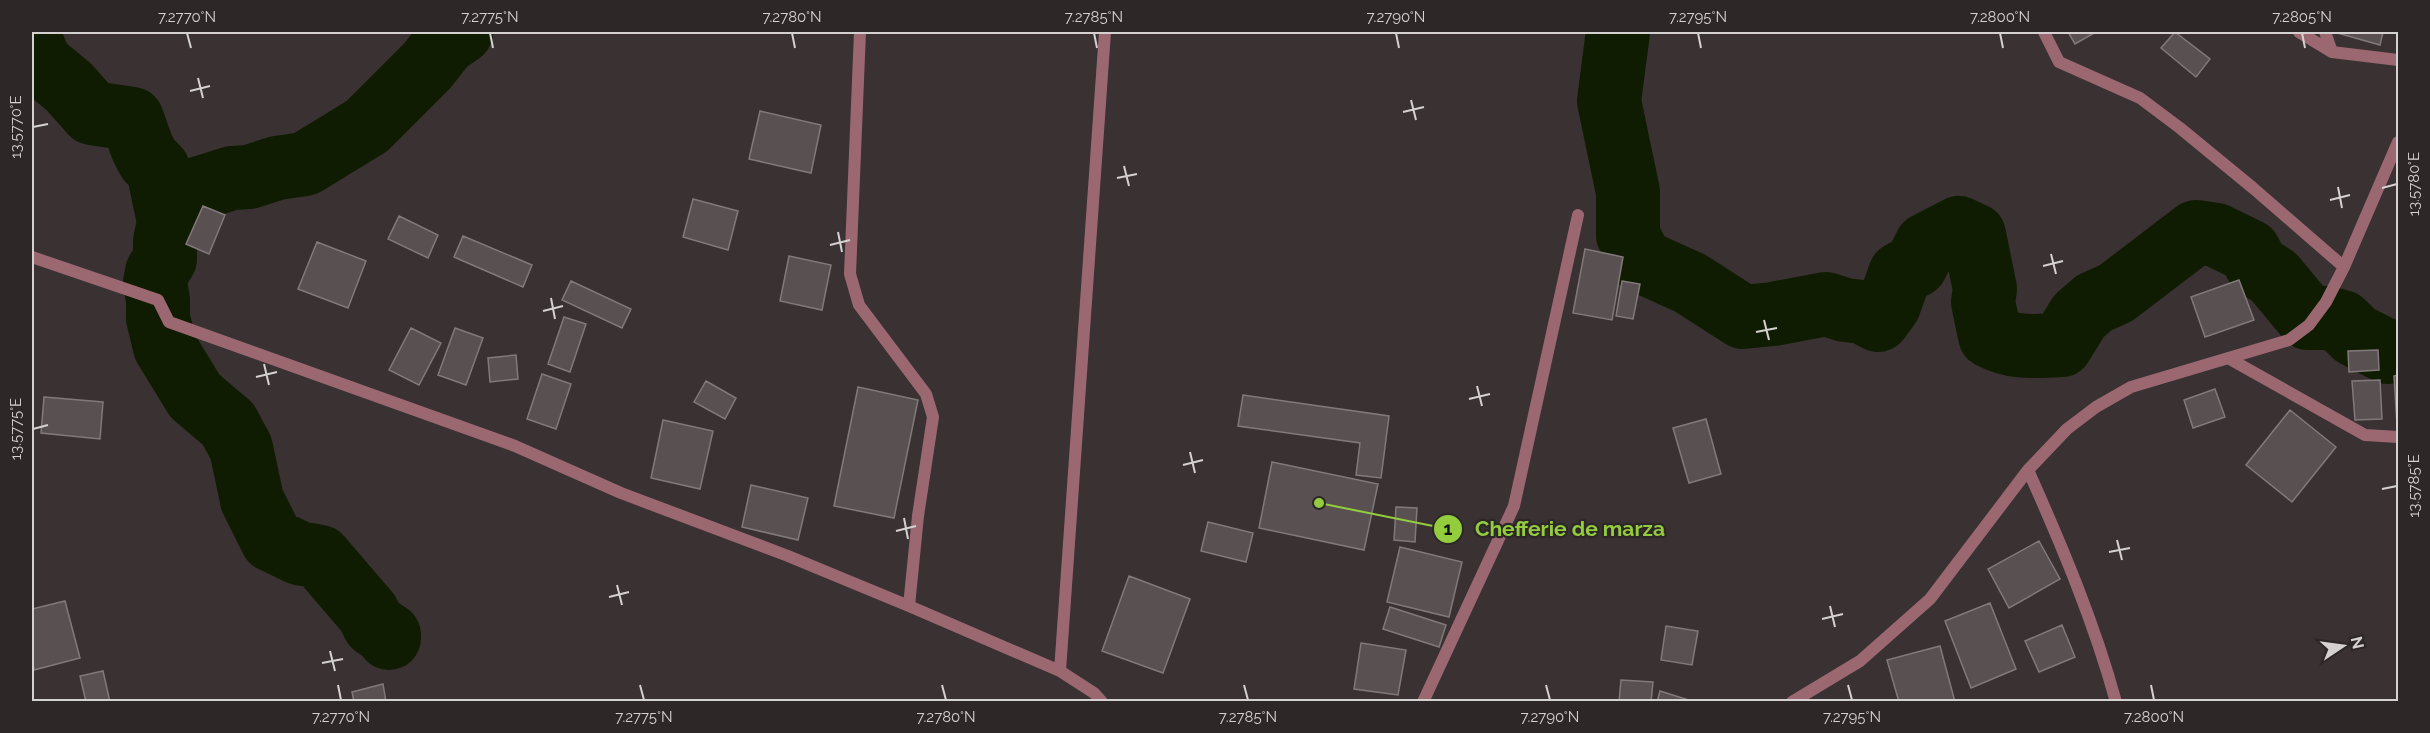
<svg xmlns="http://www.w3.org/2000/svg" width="2430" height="733" font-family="Raleway,sans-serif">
<rect width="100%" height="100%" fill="#393132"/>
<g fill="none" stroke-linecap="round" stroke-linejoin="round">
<path stroke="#101c01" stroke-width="64" d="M1618 32 1609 101 1628 192V235L1641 261 1690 283 1743 317 1773 314 1826 304 1845 310 1863 312 1878 320 1889 305 1900 274 1916 265 1926 245 1959 228 1974 235 1985 289 1983 302 1990 336C2014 349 2035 346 2061 345L2079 316 2094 303 2116 293 2196 232 2216 235 2249 251 2257 266 2274 277 2308 318H2327L2342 322 2355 335 2388 352 2398 351
M32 43 40 63 69 87 92 113 132 119 142 147 148 159 158 169 169 222 165 241V259L157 272 155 283 158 300V318L165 347 195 396 228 424 241 448 252 500 272 540 299 553 320 557 368 613 374 625 389 635V638
M165 199 232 178 249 177 277 168 305 164 367 126 427 66 446 42 461 32"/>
</g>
<path fill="#585051" stroke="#82797b" stroke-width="1.5" d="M2068 32H2096L2075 44Z
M2175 32 2210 59 2196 77 2161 48Z
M2334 32H2383L2380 45Z
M760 111 821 125 811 173 749 159Z
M693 199 738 211 728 250 683 237Z
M203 206 225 215 209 254 186 244Z
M399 216 438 235 428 258 388 239Z
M463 236 532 265 523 287 454 257Z
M317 242 366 261 348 308 298 289Z
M1585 249 1623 257 1612 320 1573 313Z
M789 256 831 265 822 310 780 301Z
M2239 280 2254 320 2205 337 2191 297Z
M571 281 631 309 622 328 562 300Z
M1622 281 1640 284 1633 319 1616 316Z
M564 317 586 324 570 372 548 364Z
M411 328 441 343 419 385 389 370Z
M455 328 483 338 466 385 438 375Z
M2378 350 2379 370 2349 372 2348 351Z
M516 355 518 379 490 382 488 358Z
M542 374 571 384 556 429 527 419Z
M2398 375V424H2397L2394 376Z
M2380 380 2382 419 2355 420 2352 381Z
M706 381 736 398 725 419 694 402Z
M858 387 918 400 894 518 834 506Z
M2215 389 2225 417 2193 428 2184 400Z
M1243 395 1389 416 1381 478 1356 475 1360 443 1238 426Z
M44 397 103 402 100 439 41 433Z
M2290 410 2336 447 2292 502 2246 465Z
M1706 419 1721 474 1689 483 1673 428Z
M663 420 713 431 700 489 651 478Z
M1272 462 1378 484 1364 550 1259 528Z
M751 485 808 498 798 540 742 527Z
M1396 507 1417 508 1415 542 1394 540Z
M1208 522 1253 533 1246 562 1201 551Z
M2039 541 2060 579 2009 608 1988 569Z
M1400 547 1462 562 1449 617 1387 602Z
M1129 576 1190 599 1163 673 1102 651Z
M65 601 80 658 34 670 32 659V609Z
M1990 603 2016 669 1971 688 1945 621Z
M1390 607 1446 625 1439 647 1383 629Z
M2062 625 2075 657 2039 672 2025 641Z
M1666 626 1698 631 1692 665 1661 660Z
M1361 643 1406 650 1398 695 1354 689Z
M1940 646 1955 702H1899L1887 660Z
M103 671 110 702H86L80 676Z
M1621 680 1653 682 1651 702H1619Z
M383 684 386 702H354L352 692Z
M1660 691 1695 702H1657Z"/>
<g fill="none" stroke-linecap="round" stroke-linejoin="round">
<path stroke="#9b6872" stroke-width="12" d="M860 32 850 274 859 305 926 394 933 417 918 516 909 606 1060 671 1094 693 1102 702
M2044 32 2059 62 2140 98 2180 128 2253 188 2344 267
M2299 32 2332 52 2398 60
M2325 32 2332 52
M32 257 158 300 169 322 515 446 621 493 788 556 909 606
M2228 358 2365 435 2398 437
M2028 470C2062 546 2094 622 2116 702
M1060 671 1105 32
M1423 702 1514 506 1578 215
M1792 702 1860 661 1930 599 2028 470 2067 429 2096 407 2131 387 2289 340 2309 325 2326 302 2344 267 2398 142"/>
</g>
<path fill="none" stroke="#d5d1d1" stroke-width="2" d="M187 33 191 48M490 33 493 48M792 33 795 48M1094 33 1097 48M1396 33 1399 48M1698 33 1701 48M2000 33 2003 48M2302 33 2305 48M198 78 203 98M190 91 210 86M1411 100 1416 120M1403 112 1424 107M33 127 48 124M1124 166 1129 186M1117 178 1137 174M2338 187 2342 208M2382 188 2397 184M2330 200 2350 195M838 232 842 252M830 245 850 240M2051 254 2056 274M2043 266 2063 261M551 298 555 319M543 311 563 306M1764 320 1769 340M1756 332 1777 328M264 364 269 385M256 377 277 372M1477 386 1482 406M1469 399 1490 394M33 429 48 425M1190 452 1195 473M1183 465 1203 460M2382 489 2397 486M904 518 908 539M896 531 916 526M2117 540 2122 560M2109 552 2130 548M617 585 622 605M609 597 629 592M1830 606 1835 627M1822 619 1843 614M330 651 335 671M322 663 343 659M338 685 341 700M640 685 644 700M942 685 946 700M1244 685 1248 700M1546 685 1550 700M1848 685 1852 700M2151 685 2154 700"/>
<path fill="none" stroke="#93cc3d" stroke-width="2" d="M1319 503L1448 529"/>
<g fill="#93cc3d" stroke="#2e2728" stroke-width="2">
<circle cx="1319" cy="503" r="6"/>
<circle cx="1448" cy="529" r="15"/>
</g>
<g font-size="18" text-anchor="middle" font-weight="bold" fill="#111">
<text x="1448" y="535">1</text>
</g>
<g font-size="21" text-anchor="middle" font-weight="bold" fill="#93cc3d" stroke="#2e2728" stroke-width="4.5" stroke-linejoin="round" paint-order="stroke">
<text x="1570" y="536">Chefferie de marza</text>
</g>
<rect width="2430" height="733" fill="none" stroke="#2e2728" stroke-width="66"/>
<g transform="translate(2343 646) rotate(77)" stroke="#2e2728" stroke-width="4.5" paint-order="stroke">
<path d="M0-4.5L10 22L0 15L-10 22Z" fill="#d5d1d1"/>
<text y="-9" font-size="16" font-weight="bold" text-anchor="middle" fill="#d5d1d1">N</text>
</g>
<rect x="33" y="33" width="2364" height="667" fill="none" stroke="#d5d1d1" stroke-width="2"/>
<g font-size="15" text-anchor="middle" fill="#d5d1d1">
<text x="187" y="22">7.2770°N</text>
<text x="490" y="22">7.2775°N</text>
<text x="792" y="22">7.2780°N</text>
<text x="1094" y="22">7.2785°N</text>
<text x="1396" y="22">7.2790°N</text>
<text x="1698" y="22">7.2795°N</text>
<text x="2000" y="22">7.2800°N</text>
<text x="2302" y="22">7.2805°N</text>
<text transform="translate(16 127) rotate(-90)" y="5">13.5770°E</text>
<text transform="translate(2414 184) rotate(-90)" y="5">13.5780°E</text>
<text transform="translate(16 429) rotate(-90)" y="5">13.5775°E</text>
<text transform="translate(2414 486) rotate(-90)" y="5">13.5785°E</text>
<text x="341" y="722">7.2770°N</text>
<text x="644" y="722">7.2775°N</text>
<text x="946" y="722">7.2780°N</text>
<text x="1248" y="722">7.2785°N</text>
<text x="1550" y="722">7.2790°N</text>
<text x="1852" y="722">7.2795°N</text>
<text x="2154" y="722">7.2800°N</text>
</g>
</svg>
